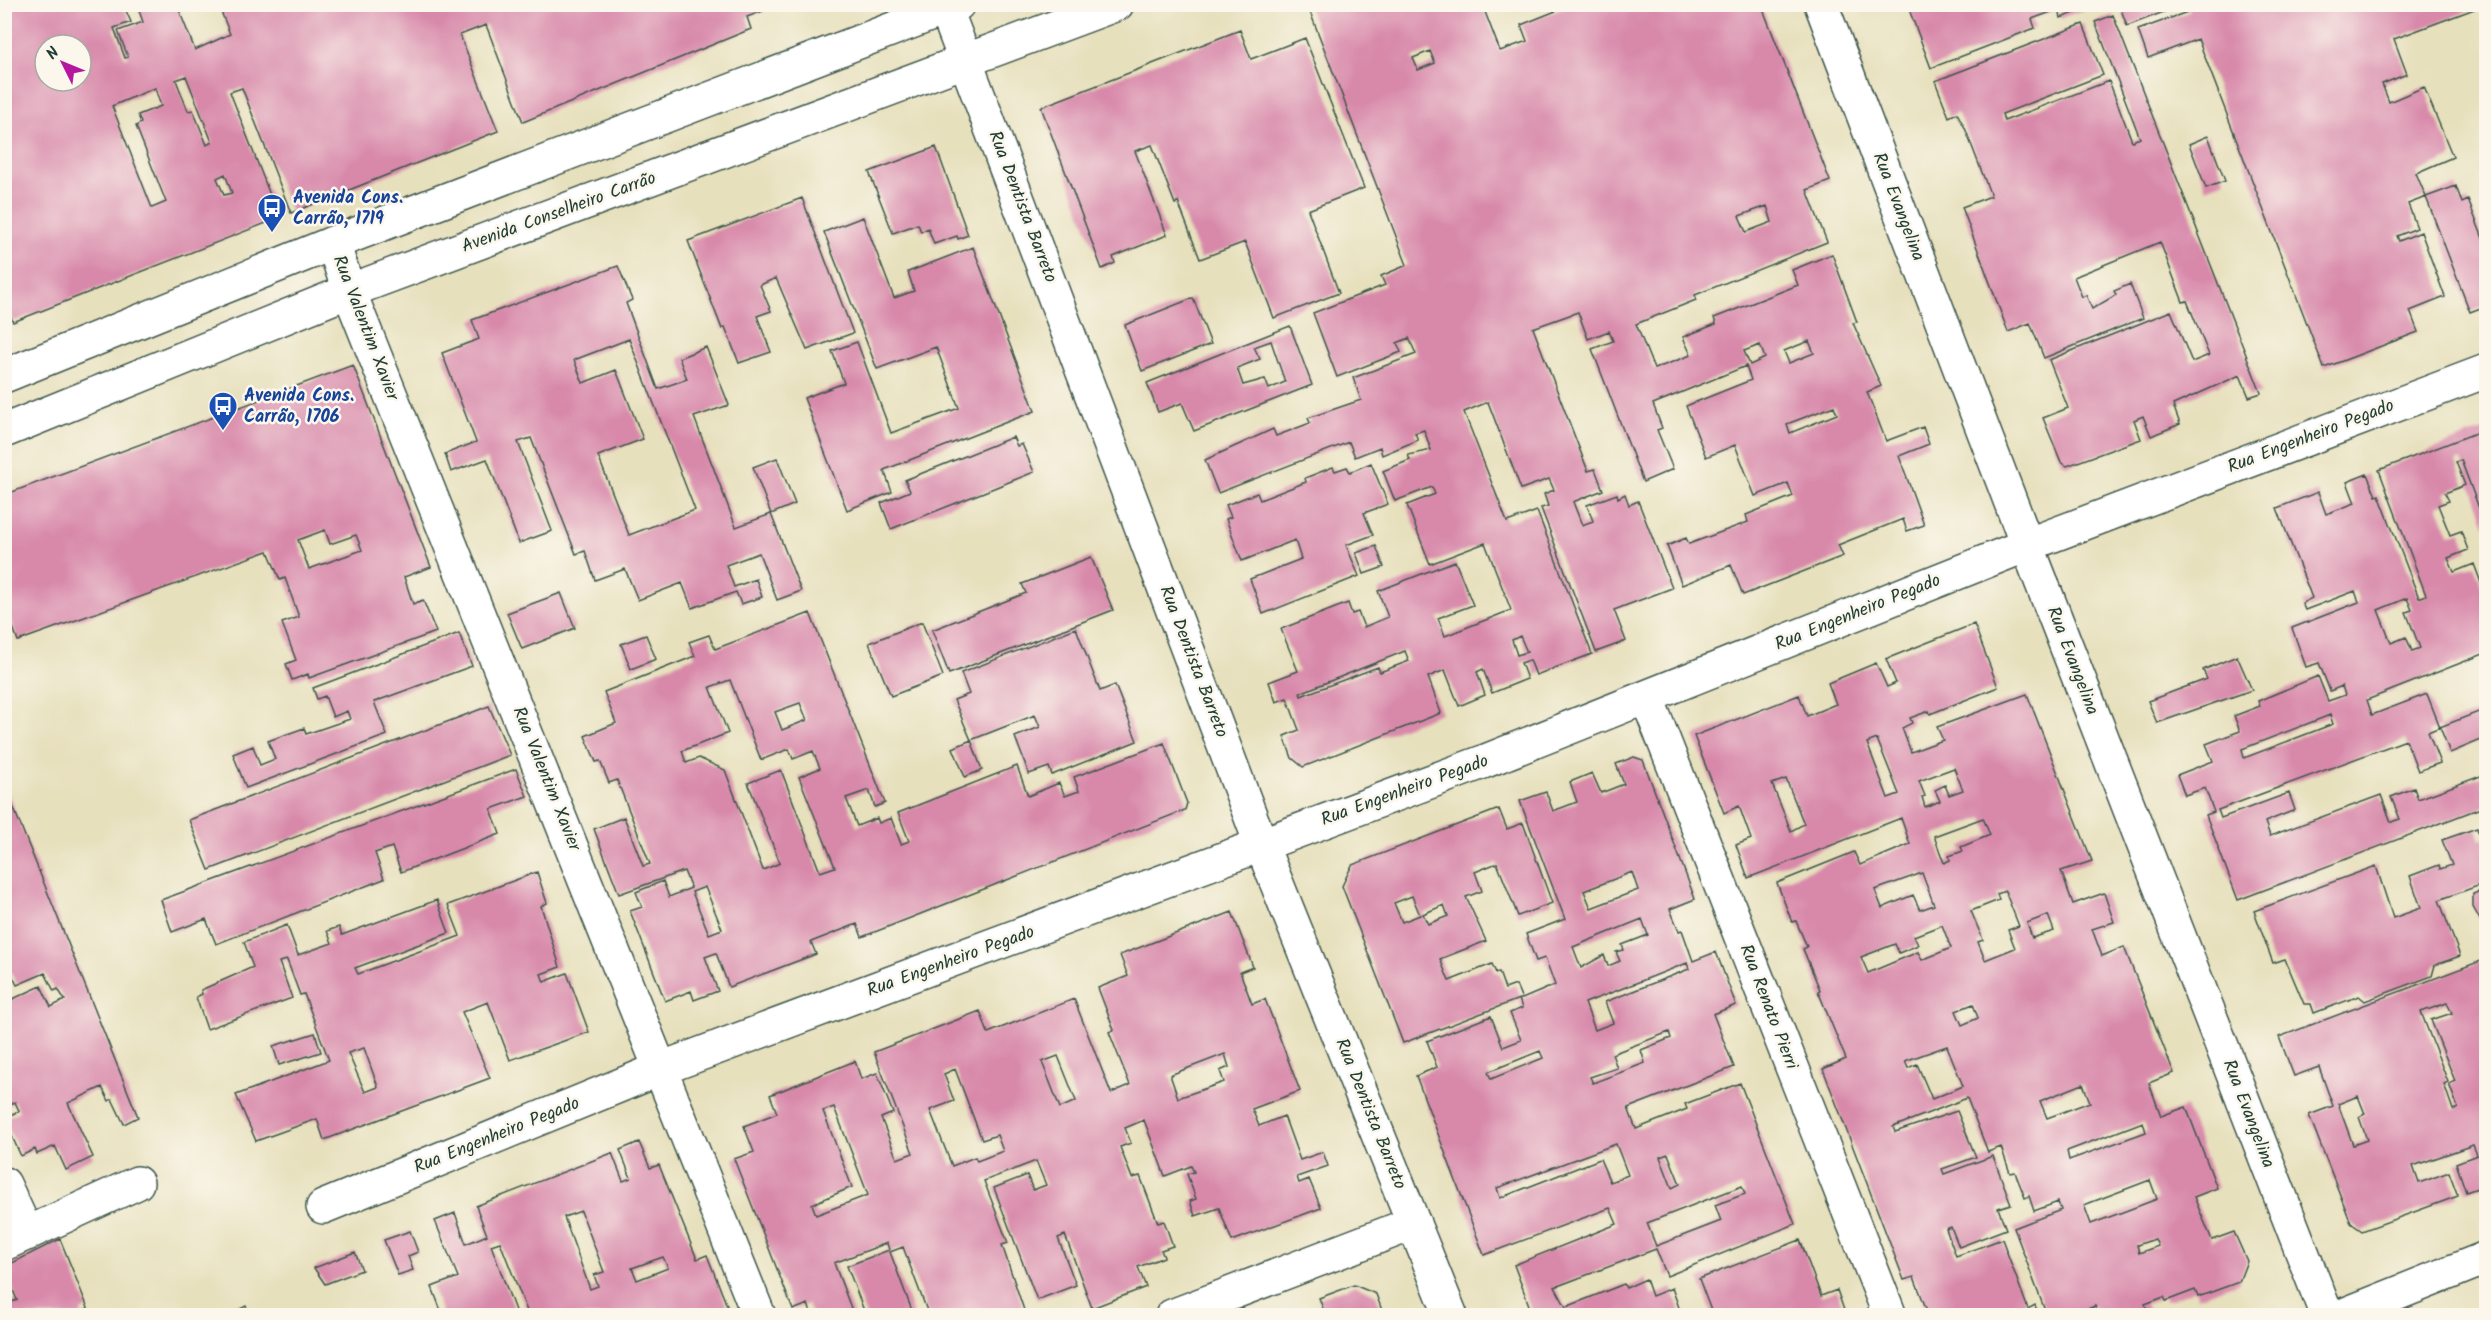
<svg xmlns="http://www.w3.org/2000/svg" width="2491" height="1320" font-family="Kalam,sans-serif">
<rect width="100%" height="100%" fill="#fbf7ec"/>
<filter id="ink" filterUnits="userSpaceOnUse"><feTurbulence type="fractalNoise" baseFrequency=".0167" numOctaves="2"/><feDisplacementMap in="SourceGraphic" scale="12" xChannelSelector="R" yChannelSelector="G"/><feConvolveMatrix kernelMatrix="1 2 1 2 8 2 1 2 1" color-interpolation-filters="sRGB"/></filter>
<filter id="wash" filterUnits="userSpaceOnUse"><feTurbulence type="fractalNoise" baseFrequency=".008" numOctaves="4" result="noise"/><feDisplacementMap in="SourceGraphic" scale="24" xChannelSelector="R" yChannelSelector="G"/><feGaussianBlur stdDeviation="1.35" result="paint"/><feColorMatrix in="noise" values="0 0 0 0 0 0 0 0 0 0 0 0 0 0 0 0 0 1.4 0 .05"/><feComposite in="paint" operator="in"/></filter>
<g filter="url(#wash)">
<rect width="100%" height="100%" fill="#e7e0bd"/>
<g id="blocks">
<path fill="#d889aa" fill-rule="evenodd" d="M4 4H123L131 22 114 28 125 58 128 57 118 31 143 22 137 5H177L195 50 230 34 218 4 779 5 747 17 751 29 523 122 486 25 460 35 498 131 291 213 242 88 230 92 279 218 13 322 4 301ZM45 45H81V81H45ZM186 76 212 142 207 145 193 110 188 111 176 80ZM155 88 161 106 138 115 141 123 136 126 166 202 152 208 112 106ZM225 174 232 193 224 195 217 178Z
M1307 4H1482L1500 51 1527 41 1521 25 1573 4H1761L1830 181 1807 190 1827 242 1695 295 1696 300 1636 324 1654 369 1691 355 1683 337 1716 324 1714 318 1798 285 1792 270 1832 254 1857 322 1853 323 1881 386 1867 392 1886 441 1923 427 1929 444 1899 456 1924 525 1907 531 1903 519 1838 545 1843 556 1743 595 1731 565 1682 585 1667 546 1686 538 1689 544 1748 522 1746 515 1793 496 1788 483 1755 496 1735 445 1706 457 1686 406 1751 380 1746 366 1653 404 1662 428 1657 430 1673 469 1643 482 1592 349 1613 341 1609 331 1588 339 1578 312 1533 328 1588 471 1595 469 1603 490 1573 502 1582 525 1593 521 1587 505 1617 494 1618 498 1625 494 1629 505 1638 501 1672 588 1614 610 1626 641 1596 652 1541 508 1548 506 1544 494 1554 490 1549 479 1521 489 1488 402 1464 412 1507 522 1537 511 1592 654 1536 675 1530 660 1521 663 1527 679 1492 693 1483 669 1477 672 1485 695 1459 706 1445 670 1428 677 1441 713 1303 767 1292 758 1284 736 1299 730 1287 698 1276 702 1269 682 1298 671 1281 629 1348 603 1352 614 1358 612 1364 627 1388 617 1378 591 1455 561 1473 605 1438 618 1445 636 1511 610 1485 543 1430 564 1407 505 1435 494 1432 487 1395 501 1383 471 1410 460 1408 455 1431 450 1424 430 1415 433 1418 440 1382 455 1380 447 1355 457 1349 442 1218 493 1205 460 1273 429 1276 436 1310 423 1308 418 1361 400 1353 378 1416 354 1409 338 1397 343 1401 352 1337 377 1313 313 1385 285 1381 276 1407 265ZM1430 51 1435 63 1418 70 1413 58ZM1767 206 1772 222 1746 232 1739 216ZM1809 341 1814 353 1789 363 1784 351ZM1760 345 1765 358 1750 365 1744 351ZM1834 406 1837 414 1790 433 1787 424ZM1520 636 1527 652 1517 655 1512 640ZM1405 651 1409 661 1380 672 1378 667 1301 696 1300 693Z
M1907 4H2095L2096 5 2061 18 2059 9 2032 19 2035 28 1931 68Z
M2119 4H2182V5L2127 26Z
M2187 5H2485L2394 39 2407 74 2382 84 2389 102 2424 87 2453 157 2416 173 2426 197 2408 204 2417 228 2397 236 2399 241 2421 232 2445 297 2410 311 2418 332 2324 368 2198 39 2148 58 2138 30 2190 11Z
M2113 15 2261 393 2249 397 2240 375 2173 405 2180 424 2151 436 2143 416 2134 420 2141 439 2067 466 2061 462 2043 418 2068 408 2049 360 2171 311 2192 362 2209 355 2187 301 2183 302 2160 242 2074 277 2082 297 2086 295 2092 309 2116 295 2114 291 2130 284 2143 318 2044 358 2030 323 2008 332 1962 207 1991 196 1965 128 1957 113 1949 117 1935 81 2083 24 2103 75 2002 114 2004 121 2109 81 2132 141 2140 138 2095 22Z
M1240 30 1251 59 1305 38 1364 188 1308 210 1339 293 1274 318 1245 242 1200 259 1178 202 1175 204 1152 145 1135 151 1167 235 1113 257 1115 263 1102 269 1041 107Z
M2208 136 2225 181 2206 188 2189 144Z
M936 147 968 235 958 239 957 236 934 244 928 228 921 232 918 224 893 233 869 172Z
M2456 186 2462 203 2468 200 2486 246V306L2470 312 2426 197Z
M802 198 853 333 807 350 776 278 760 285 771 311 757 316 771 352 739 363 725 327 722 329 688 241Z
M863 217 894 298 914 291 908 272 973 247 1035 411 884 470 892 492 847 510 804 398 844 383 832 351 857 342 891 433 959 408 936 347 877 369 824 232Z
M618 266 632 300 626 303 658 389 687 379 679 358 706 347 729 405 694 417 736 527 771 514 801 591 777 600 759 553 726 565 734 587 756 579 762 597 741 604 736 592 692 608 682 583 638 600 625 569 595 580 585 551 576 554 531 438 518 442 552 531 519 543 487 459 451 472 445 454 476 442 442 353 479 339 472 320ZM629 339 695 510 629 535 598 456 643 439 616 370 583 383 574 360Z
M1193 298 1211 344 1142 371 1125 325Z
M1290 326 1312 385 1194 431 1182 403 1158 412 1147 383ZM1271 341 1285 382 1269 389 1265 379 1243 385 1237 368 1260 359 1254 347Z
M353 365 431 567 404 577 413 604 423 600 436 632 309 678 308 674 292 680 286 664 296 660 282 623 299 617 285 578 280 580 268 551 18 641 4 603V495ZM325 530 330 544 356 535 362 550 309 569 298 540Z
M2486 429V527L2461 460 2456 462 2465 485 2445 493 2449 501 2438 505 2450 535 2461 531 2468 550 2448 558 2454 572 2474 564 2483 588 2486 587V653L2367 700 2372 715 2427 694 2440 727 2486 709V738L2450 753 2440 727 2428 732 2440 763 2418 771 2406 740 2218 810 2221 818 2289 793 2295 810 2265 822 2270 836 2381 795 2391 822 2400 819 2391 797 2414 788 2418 799 2486 774V806L2238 900 2206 815 2214 812 2205 788 2185 795 2177 775 2213 761 2206 744 2240 731 2234 716 2260 706 2258 701 2318 676 2328 701 2345 695 2342 686 2330 691 2319 663 2306 667 2292 628 2359 602 2355 591 2305 610 2302 603 2312 598 2277 508 2318 492 2326 514 2355 503 2347 482 2367 474 2376 496 2379 495 2419 598 2426 595 2379 470ZM2407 598 2412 610 2406 612 2420 648 2412 651 2406 637 2391 643 2378 610ZM2330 715 2333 724 2244 758 2242 749Z
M1013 437 1017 446 1022 444 1034 472 891 529 881 503 910 491 905 480Z
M777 458 795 504 771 514 753 467Z
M1371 463 1388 504 1364 513 1373 535 1346 545 1359 576 1263 614 1250 579 1301 559 1295 540 1242 561 1226 519 1231 517 1226 505 1257 493 1260 500 1306 482 1305 478 1333 467 1335 471 1347 467 1350 472Z
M1376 546 1384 567 1364 574 1356 553Z
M1091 557 1113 610 949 674 932 630 1026 593 1022 584Z
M561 593 575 628 522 649 507 613Z
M810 613 885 803 875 807 869 790 846 798 857 826 877 818 879 823 891 818 901 844 909 841 898 813 1017 766 1028 796 1059 783 1065 796 1079 791 1074 777 1164 743 1187 803 1185 810 862 937 857 924 811 942 816 954 729 987 716 953 705 957 718 991 694 1000 691 991 665 1001 630 911 642 907 636 892 663 881 669 897 691 888 684 871 619 894 594 829 624 817 643 866 650 864 617 780 609 783 600 761 596 762 585 736 616 723 604 692 695 656 689 642 709 635 715 649ZM730 680 761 760 789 749 793 759 813 751 820 768 799 777 835 867 820 872 781 770 748 783 780 863 763 870 725 770 699 758 686 763 682 751 728 733 710 687ZM800 703 807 720 782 730 775 712ZM705 887 722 929 709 934 692 892Z
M922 622 943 676 891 696 869 643Z
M1974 624 1998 687 1930 714 1929 711 1910 718 1912 723 1902 728 1911 752 1943 740 1937 727 2027 694 2092 861 2061 871 2073 904 2104 893 2114 922 2092 929 2102 956 2124 947 2174 1073 2149 1083 2161 1116 2186 1107 2217 1188 2194 1197 2212 1240 2234 1232 2247 1261 2239 1282 2198 1297 2195 1290 2166 1301 2164 1297 2145 1304 2150 1316H2099L2095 1306 2069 1316H2047L2014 1228 2061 1210 2058 1202 2034 1211 2029 1196 2025 1198 2015 1172 2010 1173 2001 1147 1988 1152 1967 1098 1893 1127 1895 1132 1957 1111 1976 1157 1942 1169 1944 1174 1993 1156 2011 1204 1998 1208 2006 1229 1959 1247 1951 1227 1946 1229 1956 1256 2002 1239 2028 1309 2035 1305 2039 1316H1929L1914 1277 1904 1280 1823 1069 1846 1059 1818 991 1820 990 1803 949 1807 947 1796 921 1792 922 1777 883 1854 852 1860 865 1910 844 1901 818 1748 878 1736 845 1751 839 1739 806 1724 813 1694 736 1799 695 1807 716 1836 704 1828 683 1876 663 1887 687 1896 683 1886 659ZM1877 739 1899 794 1888 798 1867 743ZM1954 768 1963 790 1949 795 1945 785 1935 790 1940 801 1925 807 1922 797 1925 796 1919 781ZM1786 779 1804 824 1791 831 1772 784ZM1983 818 1990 835 1961 847 1963 851 1949 856 1950 860 1944 863 1934 836ZM1922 873 1934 905 1920 910 1913 895 1882 908 1875 890ZM2005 891 2019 926 2008 930 2015 948 1985 960 1978 942 1983 940 1971 911 1999 900 1997 894ZM2048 915 2054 931 2032 938 2027 923ZM1942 925 1951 948 1922 960 1918 952 1868 973 1861 957 1895 944 1899 953 1918 945 1914 936ZM1973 1004 1978 1018 1962 1025 1956 1011ZM1947 1046 1963 1086 1932 1099 1917 1064 1908 1068 1905 1061ZM2083 1084 2090 1102 2047 1118 2040 1101ZM2143 1122 2146 1132 2069 1160 2067 1151ZM2150 1180 2157 1199 2091 1224 2084 1205ZM2155 1239 2158 1246 2139 1253 2137 1245Z
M1076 628 1100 691 1115 685 1137 741 1052 775 1049 767 1029 774 1015 737 1040 727 1035 715 971 740 954 700 969 694 961 673Z
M459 633 472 666 374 702 387 735 246 788 233 754 253 746 260 765 275 759 268 741 304 728 306 734 350 719 347 711 333 717 325 696 317 699 313 688Z
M646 635 656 659 631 669 621 644Z
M2237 656 2252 690 2157 723 2148 701 2207 679 2203 670Z
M489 706 510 755 209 870 189 820Z
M971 740 982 770 965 777 953 748Z
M1634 757 1643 760 1695 899 1670 909 1679 931 1682 930 1693 961 1716 952 1736 1005 1713 1014 1734 1067 1628 1108 1636 1129 1687 1109 1685 1104 1740 1083 1795 1224 1667 1276 1656 1249 1555 1287 1566 1307 1624 1284 1626 1288 1646 1279 1652 1296 1672 1288 1682 1316H1533L1514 1265 1617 1224 1610 1208 1484 1255 1416 1076 1437 1067 1427 1041 1491 1016 1503 1047 1521 1040 1510 1013 1522 1008 1519 999 1403 1043 1342 886 1352 865 1499 809 1507 829 1523 823 1552 903 1518 916 1497 863 1475 872 1482 891 1466 897 1486 941 1440 959 1449 981 1492 964 1496 973 1499 972 1505 989 1516 985 1522 999 1555 985 1545 958 1536 961 1526 934 1565 919 1520 801 1546 792 1553 811 1577 802 1570 782 1592 773 1601 793 1624 784 1616 764ZM1632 872 1638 890 1591 908 1584 891ZM1412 896 1420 915 1402 922 1394 903ZM1444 905 1448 916 1428 924 1423 914ZM1642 919 1648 935 1622 945 1624 950 1616 952 1620 961 1608 966 1604 955 1581 968 1573 947ZM1687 963 1689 969 1605 1002 1613 1023 1595 1030 1585 1003ZM1669 1032 1671 1038 1641 1050 1645 1063 1593 1083 1590 1077 1617 1068 1612 1054ZM1540 1051 1543 1058 1491 1079 1488 1072ZM1616 1144 1628 1175 1610 1182 1600 1159 1500 1198 1497 1188ZM1668 1154 1680 1184 1672 1188 1660 1157ZM1742 1186 1745 1194 1715 1205 1721 1221 1656 1246 1647 1223Z
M516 769 527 796 491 809 500 834 401 872 392 847 375 853 384 879 216 944 206 919 172 932 161 900Z
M4 784 138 1117 124 1124 112 1099 109 1101 102 1087 68 1103 93 1157 66 1170 55 1146 37 1154 35 1149 21 1156 4 1119 19 1111 15 1102 4 1107V1003L41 986 51 1007 65 1000 58 989 54 991 45 973 17 985 4 959Z
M2477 828 2481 840 2486 838V883L2439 900 2460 956 2435 965 2432 976 2365 1001 2359 996 2314 1013 2311 1004H2304L2285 959 2273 963 2254 911 2376 866 2393 918 2421 908 2410 876 2439 865 2440 869 2452 865 2442 840Z
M537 872 547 903 541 906 560 967 541 974 544 982 567 973 589 1032 510 1060 488 1002 462 1012 490 1078 324 1140 317 1119 256 1141 236 1095 329 1060 304 994 300 995 287 960 279 962 292 998 207 1029 196 997 202 994 201 990 253 967 244 942 287 925 298 955 332 943 327 931 339 927 342 935 437 900 449 933 355 968 358 974 460 936 448 905ZM364 1048 378 1087 365 1092 348 1053Z
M2486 889V923L2483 925 2473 907V894Z
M1232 912 1253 967 1240 972 1252 1004 1265 999 1300 1091 1252 1109 1259 1126 1284 1116 1300 1160 1323 1152 1328 1166 1297 1177 1299 1183 1309 1179 1321 1208 1232 1241 1219 1208 1195 1216 1190 1201 1196 1199 1187 1174 1194 1172 1191 1166 1165 1176 1144 1120 1125 1128 1131 1143 1120 1147 1132 1178 1140 1176 1158 1223 1164 1221 1173 1246 1161 1250 1164 1257 1138 1267 1146 1287 1092 1308 1065 1235 1058 1238 1076 1285 1037 1300 994 1188 1027 1175 1033 1190 1046 1185 1036 1161 984 1181 1008 1243 1002 1245 1026 1316H929L903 1247 890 1252 914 1316H866L847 1266 889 1250 887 1243 834 1263 854 1316H812L808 1304 793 1310 734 1159 754 1152 744 1126 777 1113 770 1095 855 1061 861 1079 877 1073 893 1113 881 1118 897 1159 913 1153 874 1052 980 1011 988 1033 1074 999 1111 1093 1130 1085 1109 1032 1114 1030 1098 988 1128 976 1120 955ZM1225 1054 1229 1067 1220 1071 1224 1082 1178 1098 1170 1075ZM1058 1056 1076 1101 1060 1108 1042 1062ZM955 1069 982 1140 997 1135 1003 1151 977 1161 975 1157 952 1166 930 1110 954 1101 944 1074ZM834 1107 868 1195 816 1215 812 1204 852 1187 823 1111Z
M2486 959V1185L2466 1192 2456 1163 2477 1155 2473 1145 2413 1166 2419 1183 2449 1172 2458 1196 2362 1231 2351 1223 2309 1115 2333 1106 2319 1067 2294 1076 2279 1037ZM2447 1003 2452 1013 2431 1020 2455 1081 2449 1084 2458 1108 2453 1110 2444 1084 2448 1082 2421 1012ZM2358 1096 2365 1114 2359 1117 2367 1140 2353 1145 2338 1104Z
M315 1033 321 1052 279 1065 273 1046Z
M639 1142 650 1168 659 1165 697 1259 707 1255 731 1316H646L645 1311 633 1316H529L500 1242 491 1245 517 1316H443L432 1287 458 1277 435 1221 455 1213 466 1244 487 1235 476 1206 612 1153 623 1181 631 1178 620 1150ZM581 1211 604 1272 594 1275 598 1286 590 1289 564 1217ZM663 1257 668 1268 637 1280 632 1268Z
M410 1231 418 1252 408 1256 413 1270 398 1275 384 1240Z
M60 1239 88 1308 81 1311 82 1316H4V1305L17 1300 4 1267Z
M1800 1240 1821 1296 1837 1290 1846 1316H1713L1699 1279Z
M355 1252 362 1270 325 1284 314 1268Z
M1354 1285 1376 1294 1384 1316H1326L1319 1298Z
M246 1306 250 1316H226Z"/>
</g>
</g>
<g filter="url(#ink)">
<use href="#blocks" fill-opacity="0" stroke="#3d5549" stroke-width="1.5"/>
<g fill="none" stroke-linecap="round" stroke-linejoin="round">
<g stroke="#3d5549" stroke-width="36">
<path id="street" d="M944 4 1261 844 1451 1316
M1821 4 2027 545 2327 1316
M333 243 349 291 759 1316
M1647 698 1890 1316
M4 1184 27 1234
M323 1207 660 1069 1483 762 2027 545 2486 371
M4 1244 137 1183
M1172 1316 1414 1223
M2341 1316 2486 1258"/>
</g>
<g stroke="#3d5549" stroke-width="36">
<path id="secondary" d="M4 376 333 243 958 4
M4 431 349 291 1117 4"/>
</g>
<use href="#street" stroke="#fff" stroke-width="33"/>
<use href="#secondary" stroke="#fff" stroke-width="33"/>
</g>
</g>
<defs>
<g id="bus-pin" transform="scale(1.5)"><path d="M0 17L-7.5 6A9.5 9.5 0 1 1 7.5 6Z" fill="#1a4fb4" stroke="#fbf7ec"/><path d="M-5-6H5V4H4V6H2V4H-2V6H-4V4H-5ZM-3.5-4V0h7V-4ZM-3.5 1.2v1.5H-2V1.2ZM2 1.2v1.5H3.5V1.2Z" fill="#fff"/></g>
</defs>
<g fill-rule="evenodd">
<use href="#bus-pin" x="272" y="208"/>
<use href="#bus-pin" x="223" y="406"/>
</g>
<g text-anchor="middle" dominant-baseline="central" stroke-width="5" stroke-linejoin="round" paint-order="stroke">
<g font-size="18" font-weight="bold" fill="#164399" stroke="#fbf7ec" text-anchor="start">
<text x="293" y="198">Avenida Cons.<tspan x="293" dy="21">Carrão, 1719</tspan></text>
<text x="244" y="396">Avenida Cons.<tspan x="244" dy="21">Carrão, 1706</tspan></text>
</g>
<g font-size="18" fill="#1f3d34" stroke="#fbf7ec">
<text transform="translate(1022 207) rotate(69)">Rua Dentista Barreto</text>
<text transform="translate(1898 207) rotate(69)">Rua Evangelina</text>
<text transform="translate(559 213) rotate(-20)">Avenida Conselheiro Carrão</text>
<text transform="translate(365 328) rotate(69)">Rua Valentim Xavier</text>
<text transform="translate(2311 437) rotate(-21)">Rua Engenheiro Pegado</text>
<text transform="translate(1858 613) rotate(-22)">Rua Engenheiro Pegado</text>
<text transform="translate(2072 661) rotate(69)">Rua Evangelina</text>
<text transform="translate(1193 662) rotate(69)">Rua Dentista Barreto</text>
<text transform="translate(546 779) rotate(68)">Rua Valentim Xavier</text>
<text transform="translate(1405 791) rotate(-20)">Rua Engenheiro Pegado</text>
<text transform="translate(951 962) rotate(-20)">Rua Engenheiro Pegado</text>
<text transform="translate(1768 1007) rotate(69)">Rua Renato Pierri</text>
<text transform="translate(1370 1114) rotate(68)">Rua Dentista Barreto</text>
<text transform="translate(2248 1114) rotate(69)">Rua Evangelina</text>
<text transform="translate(497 1136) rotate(-22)">Rua Engenheiro Pegado</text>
</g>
</g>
<rect width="2491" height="1320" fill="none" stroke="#fbf7ec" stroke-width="24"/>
<g transform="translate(63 63) rotate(313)"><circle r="28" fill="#fbf7ec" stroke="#a3ada2" stroke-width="1.5"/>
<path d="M0-4.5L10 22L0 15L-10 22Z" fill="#b5179e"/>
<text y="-9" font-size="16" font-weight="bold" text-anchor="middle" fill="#1f3d34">N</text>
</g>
</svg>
